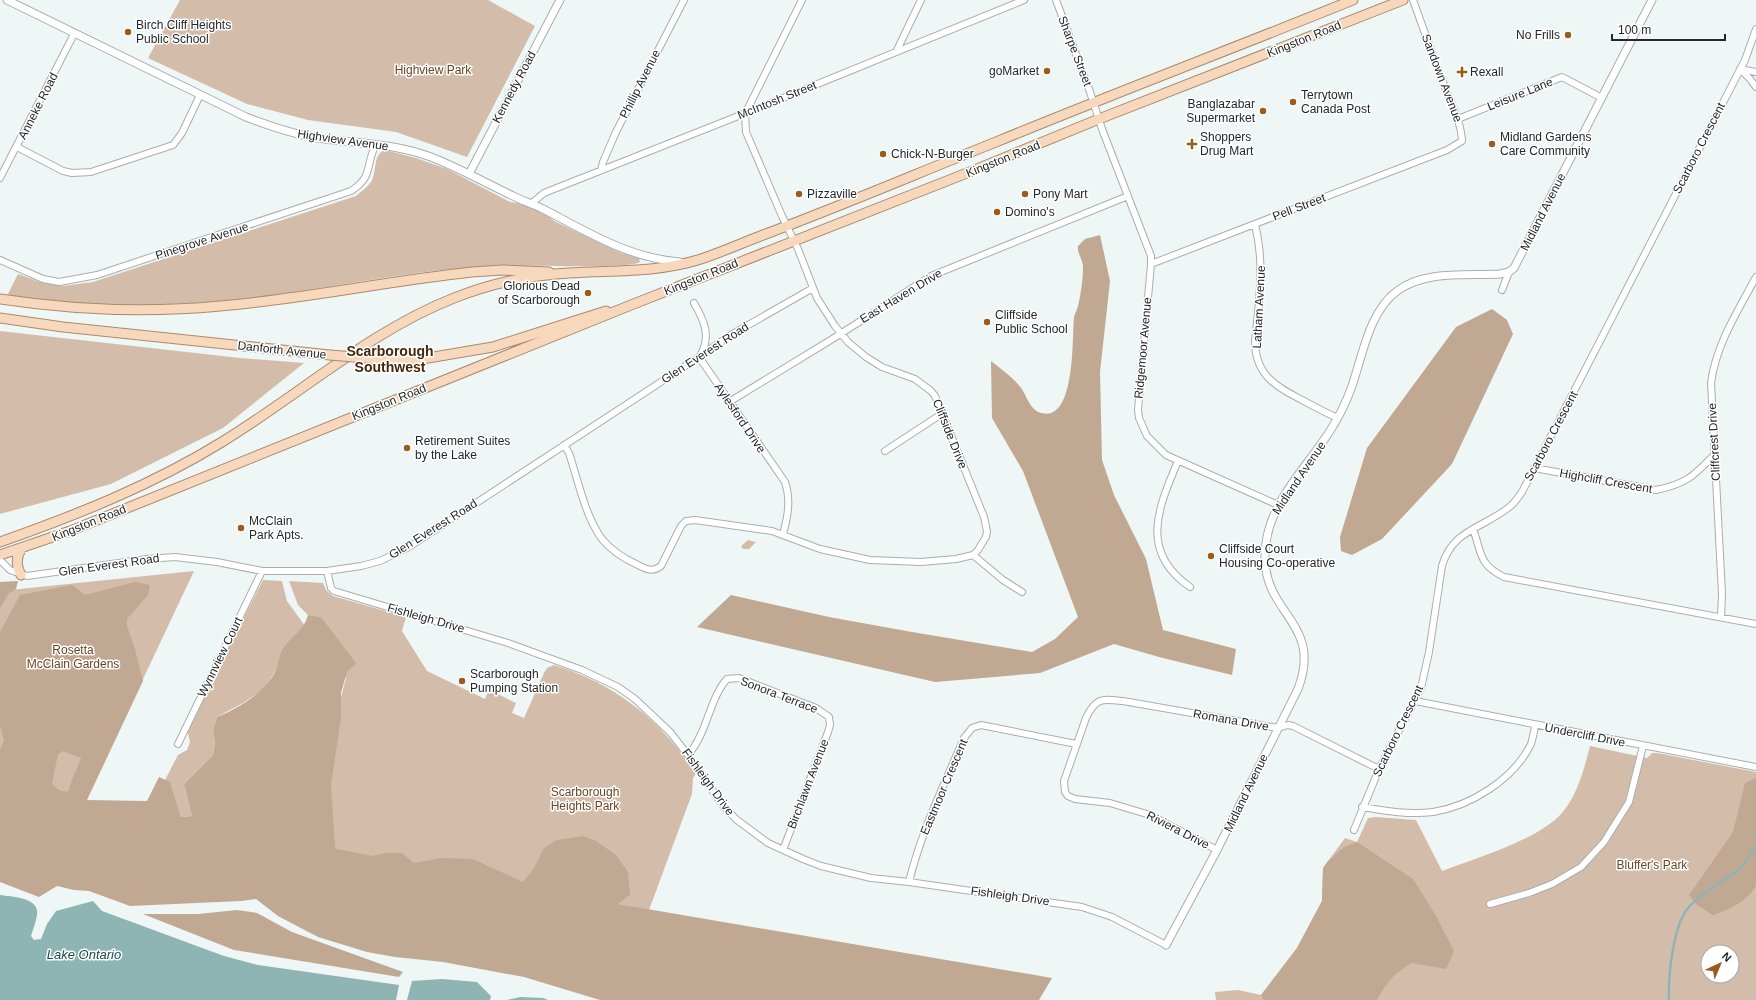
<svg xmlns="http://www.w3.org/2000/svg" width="1756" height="1000" font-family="Helvetica,sans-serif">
<rect width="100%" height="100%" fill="#eef6f6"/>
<path fill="#d3bdaa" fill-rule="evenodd" d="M180 0H488L535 26 467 157 396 132 308 120 247 104 148 58Z
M385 150 416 158 447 169 510 202 527 204 547 215 554 221 621 253 639 258 640 262C631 269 518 265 497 266 411 269 326 290 240 299 162 308 85 306 7 296L18 274 40 282 63 286 93 282 356 196C362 191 369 186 372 180 377 170 373 154 385 150Z
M0 331 240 358 304 363 223 428 111 484 0 514Z
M748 540 756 542 749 549H743L741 546Z
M194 571 86 800H67L0 789V591Z
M263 580 282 581 287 601 305 626 284 648 276 670 264 689 243 703 217 717 213 730 215 743 213 755 184 784 192 816 181 817 170 783 165 780 178 755 187 750 190 742 187 729Z
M289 581 323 583 326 590 333 596 406 617 402 631 427 671 485 699 489 690 516 703 512 713 524 718 544 673 547 668 554 665C616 684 660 720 696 773L693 778 692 794 649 910 373 856 359 859 304 842 346 678 321 617 308 615 298 605Z
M1590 746 1647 758 1652 753H1657L1756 772V1000H1216L1215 992 1238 990 1261 995 1297 948 1322 901 1323 868 1345 838 1357 842 1368 818 1375 817 1416 820 1442 871C1476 858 1538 840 1562 813 1578 794 1584 769 1590 746ZM1708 952H1732V976H1708Z"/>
<path fill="#c0a893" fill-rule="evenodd" d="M1100 235 1110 281 1100 372 1102 460 1114 495 1146 559 1163 630 1236 649 1232 675 1159 657 1114 644 1040 673 935 682 697 627 731 595 829 617 912 632 1032 652 1055 639 1078 617 1023 471 992 418 991 361C1001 369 1014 378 1021 388 1027 396 1030 410 1041 413 1076 423 1072 336 1074 317 1075 313 1077 310 1078 306 1081 294 1083 278 1083 267 1083 259 1077 254 1078 246L1085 239Z
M1492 309 1507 320 1513 334 1452 464 1382 539 1352 555 1341 551 1340 537 1367 448 1456 327Z
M18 581 16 589 9 593 0 608V582Z
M135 582 150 585 148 595 127 619V626L135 649 143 681 87 800 147 801 159 777 170 782 181 817 192 816 184 784 213 755 215 743 213 730 217 717C239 708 266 692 276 670 279 662 279 654 284 647 293 635 304 630 308 615L321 617 356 663 347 672 341 693V718L331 785 335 847 337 849 373 856 385 853H402L414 863 441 858 473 859 523 882 534 868 544 848 557 840 583 836 596 841 616 855 628 872 630 895 618 904 1052 978 1039 1000H600L524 977 443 962 395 957 367 952 318 937 278 916 256 899 241 901 130 906 89 891 74 890 57 886 39 897 0 882V749L4 741 0 726V632L20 595 72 585 85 595ZM63 751 81 758C77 770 71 779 69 791 62 793 57 789 52 784L58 754Z
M1756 778V886C1746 902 1731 909 1713 915L1698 906 1689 895 1733 832 1745 783Z
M1357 842 1413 879 1436 916 1454 951 1446 969 1412 963C1393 974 1388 981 1377 1000H1264L1261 995 1297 948 1322 901 1323 868 1328 861 1344 847Z
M237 910 257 913 292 932 403 972 399 977 234 950 143 914H198Z"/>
<path fill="#8eb4b3" d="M0 895C12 897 40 897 37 915 36 922 33 929 31 936L34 940 41 939 47 924 56 911 93 901 102 911 224 956 258 965 399 985 396 1000H0Z
M442 979 477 982 491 996 490 1000H407L412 981Z
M520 997 543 998 548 1000H507Z"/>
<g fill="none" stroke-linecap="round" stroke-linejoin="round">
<path stroke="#8eb4b3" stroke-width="2.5" d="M1669 1000C1668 977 1673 926 1688 908 1701 892 1722 883 1738 870 1745 864 1751 854 1756 846"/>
<g stroke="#a8afae" stroke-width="8">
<path id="minor" d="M1056 0 1090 92 1102 129 1151 256V264L1138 410 1139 418 1147 436 1166 455 1278 505
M897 50 921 0
M1740 69 1750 79 1756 87
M1740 69 1756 72
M1458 119 1562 77 1602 98
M17 147 63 171 72 173 91 172 173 145 182 133 200 95
M601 170 603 162 616 132 684 0
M0 178 74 34
M532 203 544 193 756 109 1024 0
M1255 225C1265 263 1259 302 1255 341 1255 376 1277 387 1304 401 1315 407 1326 413 1338 418
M0 260 43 279 59 282 97 275 351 191C374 176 365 165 376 144
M1151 264 1447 150 1462 141C1461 120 1450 102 1443 82 1432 55 1423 27 1413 0
M1502 290 1509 272
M694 303C704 320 711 336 701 354
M699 357 785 482C791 500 788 516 783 534
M729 402 834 338 931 276 1128 196
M564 445 569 453C578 480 585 516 602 539 611 550 623 558 636 564 646 569 652 573 661 566L681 526 686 521 695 520 772 531 820 549 870 560 921 562 956 559 973 555 978 550 986 537 987 531 984 517 935 396 931 391 915 379 882 367 866 357 848 342 835 326 817 298 798 249 782 216 746 132 745 114 802 0
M885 451 943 413
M1178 461C1158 508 1139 552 1190 587
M1534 468 1656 490C1686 484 1694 476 1715 454
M1473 529C1482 553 1478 564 1504 577L1756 624
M973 555 1003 580 1022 592
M0 560 10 570 27 576 147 559 175 557 217 562 262 571H327L361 566 380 561 409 547 699 357 729 336 813 288
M327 571 331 588 334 591 508 643 582 670 618 687 635 699 670 732 688 755 724 807 737 820 768 843 803 859 821 866 871 878 909 882 1082 907 1112 917 1166 945
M1721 617 1722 594 1711 383C1716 344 1738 311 1756 277
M1415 701 1756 767
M178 744 262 571
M688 755C708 732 709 699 727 679L739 678 816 708 829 717 830 725 828 732 783 850
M1362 807C1386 811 1409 815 1433 812 1471 806 1514 779 1531 744 1533 738 1534 731 1535 726
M1354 830 1379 769 1421 688 1429 652 1442 566C1452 530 1483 528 1508 508 1514 504 1518 498 1522 492L1745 60 1756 29
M1217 850 1150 815 1110 803 1075 799 1068 796 1065 792 1064 781 1086 718C1096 697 1102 699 1123 701L1278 728 1288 725 1293 726 1379 769
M909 882C921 832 944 785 964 738L972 728 981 725 1076 744
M1490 904 1529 893 1552 884 1581 867 1604 842 1629 802 1643 746"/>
</g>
<g stroke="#a8afae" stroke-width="9">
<path id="tertiary" d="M7 0 246 117C267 125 289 133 312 137 354 144 390 142 431 157 459 168 486 183 513 196 523 201 533 204 543 209 588 232 628 258 680 262
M469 174 560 0
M1166 945 1217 850 1298 689C1323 623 1265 615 1265 558 1264 508 1302 473 1328 434 1338 419 1346 403 1352 386 1363 354 1369 312 1397 291 1425 270 1466 276 1500 274L1509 272 1514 268 1652 0"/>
</g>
<g stroke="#ab896b" stroke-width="11">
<path id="primary" d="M0 299C73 310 146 313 220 306 304 299 387 281 472 272L502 270 549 272
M0 318 63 327 330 355
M389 360 422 359 493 347 606 311
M0 542C77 515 152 485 222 442 299 395 370 331 454 298 490 284 530 275 569 273 614 270 657 273 701 259 722 252 742 243 763 235 841 206 918 173 996 142 1115 93 1234 48 1353 0
M0 555 70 531 631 305 967 173 1099 119 1403 0
M21 575C16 565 16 558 21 549"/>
</g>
<use href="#minor" stroke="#fff" stroke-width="6"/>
<use href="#tertiary" stroke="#fff" stroke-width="7"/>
<use href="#primary" stroke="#f8d8bc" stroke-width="9"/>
<g stroke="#ab896b" stroke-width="11" stroke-linecap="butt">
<path id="primary-bridge" d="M330 355 389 360"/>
</g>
<use href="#primary-bridge" stroke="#f8d8bc" stroke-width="9"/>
</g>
<g fill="#985d1d" stroke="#fff" stroke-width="1.5">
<circle cx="128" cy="32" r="4"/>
<circle cx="1568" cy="35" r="4"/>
<circle cx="1047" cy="71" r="4"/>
<path d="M1460 66h4v4h4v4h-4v4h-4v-4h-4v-4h4z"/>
<circle cx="1293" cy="102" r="4"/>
<circle cx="1263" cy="111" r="4"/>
<path d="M1190 138h4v4h4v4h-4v4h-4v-4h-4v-4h4z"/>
<circle cx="1492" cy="144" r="4"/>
<circle cx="883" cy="154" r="4"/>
<circle cx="799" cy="194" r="4"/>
<circle cx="1025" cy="194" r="4"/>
<circle cx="997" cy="212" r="4"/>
<circle cx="588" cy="293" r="4"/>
<circle cx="987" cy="322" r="4"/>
<circle cx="407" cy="448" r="4"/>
<circle cx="241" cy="528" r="4"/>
<circle cx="1211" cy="556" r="4"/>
<circle cx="462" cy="681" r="4"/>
</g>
<g text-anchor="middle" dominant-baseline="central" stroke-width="3" stroke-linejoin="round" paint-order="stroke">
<g font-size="12" fill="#242727" stroke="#fff" text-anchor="start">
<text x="136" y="25">Birch Cliff Heights<tspan x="136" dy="14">Public School</tspan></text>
<text x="1560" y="35" text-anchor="end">No Frills</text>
<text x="1039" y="71" text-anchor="end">goMarket</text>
<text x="1470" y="72">Rexall</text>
<text x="1301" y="95">Terrytown<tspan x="1301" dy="14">Canada Post</tspan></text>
<text x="1255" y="104" text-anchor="end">Banglazabar<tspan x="1255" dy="14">Supermarket</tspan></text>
<text x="1200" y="137">Shoppers<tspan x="1200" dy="14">Drug Mart</tspan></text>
<text x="1500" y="137">Midland Gardens<tspan x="1500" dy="14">Care Community</tspan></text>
<text x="891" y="154">Chick-N-Burger</text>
<text x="807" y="194">Pizzaville</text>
<text x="1033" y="194">Pony Mart</text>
<text x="1005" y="212">Domino's</text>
<text x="580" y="286" text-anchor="end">Glorious Dead<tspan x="580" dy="14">of Scarborough</tspan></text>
<text x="995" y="315">Cliffside<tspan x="995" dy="14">Public School</tspan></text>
<text x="415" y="441">Retirement Suites<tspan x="415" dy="14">by the Lake</tspan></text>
<text x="249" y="521">McClain<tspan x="249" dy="14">Park Apts.</tspan></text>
<text x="1219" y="549">Cliffside Court<tspan x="1219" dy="14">Housing Co-operative</tspan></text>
<text x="470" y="674">Scarborough<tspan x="470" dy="14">Pumping Station</tspan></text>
</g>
<g font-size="12" fill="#242727" stroke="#fff">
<text transform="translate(1304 39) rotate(-22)">Kingston Road</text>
<text transform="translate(1075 51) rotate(69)">Sharpe Street</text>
<text transform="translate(1442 78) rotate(69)">Sandown Avenue</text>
<text transform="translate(640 84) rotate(-63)">Phillip Avenue</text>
<text transform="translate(514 87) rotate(-62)">Kennedy Road</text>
<text transform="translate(1520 94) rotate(-22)">Leisure Lane</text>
<text transform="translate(777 100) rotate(-22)">McIntosh Street</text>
<text transform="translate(38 106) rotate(-63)">Anneke Road</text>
<text transform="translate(343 140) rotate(8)">Highview Avenue</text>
<text transform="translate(1699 148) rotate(-63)">Scarboro Crescent</text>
<text transform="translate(1003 159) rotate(-22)">Kingston Road</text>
<text transform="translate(1299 207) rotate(-21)">Pell Street</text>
<text transform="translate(1543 212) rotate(-63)">Midland Avenue</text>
<text transform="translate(202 241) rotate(-18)">Pinegrove Avenue</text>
<text transform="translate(701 277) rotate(-22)">Kingston Road</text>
<text transform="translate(901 296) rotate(-31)">East Haven Drive</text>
<text transform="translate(1259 307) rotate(-87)">Latham Avenue</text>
<text transform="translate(1143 348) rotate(-85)">Ridgemoor Avenue</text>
<text transform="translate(282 350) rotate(6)">Danforth Avenue</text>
<text transform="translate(705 353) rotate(-33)">Glen Everest Road</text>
<text transform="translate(389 402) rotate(-22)">Kingston Road</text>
<text transform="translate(740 418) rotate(56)">Aylesford Drive</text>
<text transform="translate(950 434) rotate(68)">Cliffside Drive</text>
<text transform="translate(1551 436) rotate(-62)">Scarboro Crescent</text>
<text transform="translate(1714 442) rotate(-93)">Cliffcrest Drive</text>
<text transform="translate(1299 478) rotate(-56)">Midland Avenue</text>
<text transform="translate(1606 481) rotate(10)">Highcliff Crescent</text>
<text transform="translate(89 523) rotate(-22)">Kingston Road</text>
<text transform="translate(433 529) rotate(-32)">Glen Everest Road</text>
<text transform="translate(109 565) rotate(-8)">Glen Everest Road</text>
<text transform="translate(426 618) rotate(16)">Fishleigh Drive</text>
<text transform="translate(220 657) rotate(-64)">Wynnview Court</text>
<text transform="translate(779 695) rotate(21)">Sonora Terrace</text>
<text transform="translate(1231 720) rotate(10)">Romana Drive</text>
<text transform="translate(1398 731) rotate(-64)">Scarboro Crescent</text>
<text transform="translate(1585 735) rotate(11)">Undercliff Drive</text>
<text transform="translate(708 782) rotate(54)">Fishleigh Drive</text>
<text transform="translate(808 784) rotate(-69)">Birchlawn Avenue</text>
<text transform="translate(944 787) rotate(-67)">Eastmoor Crescent</text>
<text transform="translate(1246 793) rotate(-64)">Midland Avenue</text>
<text transform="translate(1178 830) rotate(27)">Riviera Drive</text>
<text transform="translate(1010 896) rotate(8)">Fishleigh Drive</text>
</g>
<g font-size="12" fill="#6a4522" stroke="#fff">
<text x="433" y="70">Highview Park</text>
<text x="73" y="650">Rosetta<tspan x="73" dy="14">McClain Gardens</tspan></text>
<text x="585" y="792">Scarborough<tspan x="585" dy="14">Heights Park</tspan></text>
<text x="1652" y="865">Bluffer's Park</text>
</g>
<g font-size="13" font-style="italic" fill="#134b4c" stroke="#fff">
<text x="84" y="954">Lake Ontario</text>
</g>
<g font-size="14" font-weight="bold" fill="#45280b" stroke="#fff">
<text x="390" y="351">Scarborough<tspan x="390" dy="16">Southwest</tspan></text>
</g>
</g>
<g transform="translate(1720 964) rotate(44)"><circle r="19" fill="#ffffff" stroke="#a7a9a9"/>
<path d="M0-3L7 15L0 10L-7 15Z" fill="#985d1d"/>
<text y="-6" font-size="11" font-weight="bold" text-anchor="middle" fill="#242727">N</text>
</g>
<path d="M1612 34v6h113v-6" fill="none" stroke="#242727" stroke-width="2"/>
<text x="1618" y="34" font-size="12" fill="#242727" stroke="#ffffff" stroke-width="3" paint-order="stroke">100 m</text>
</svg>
